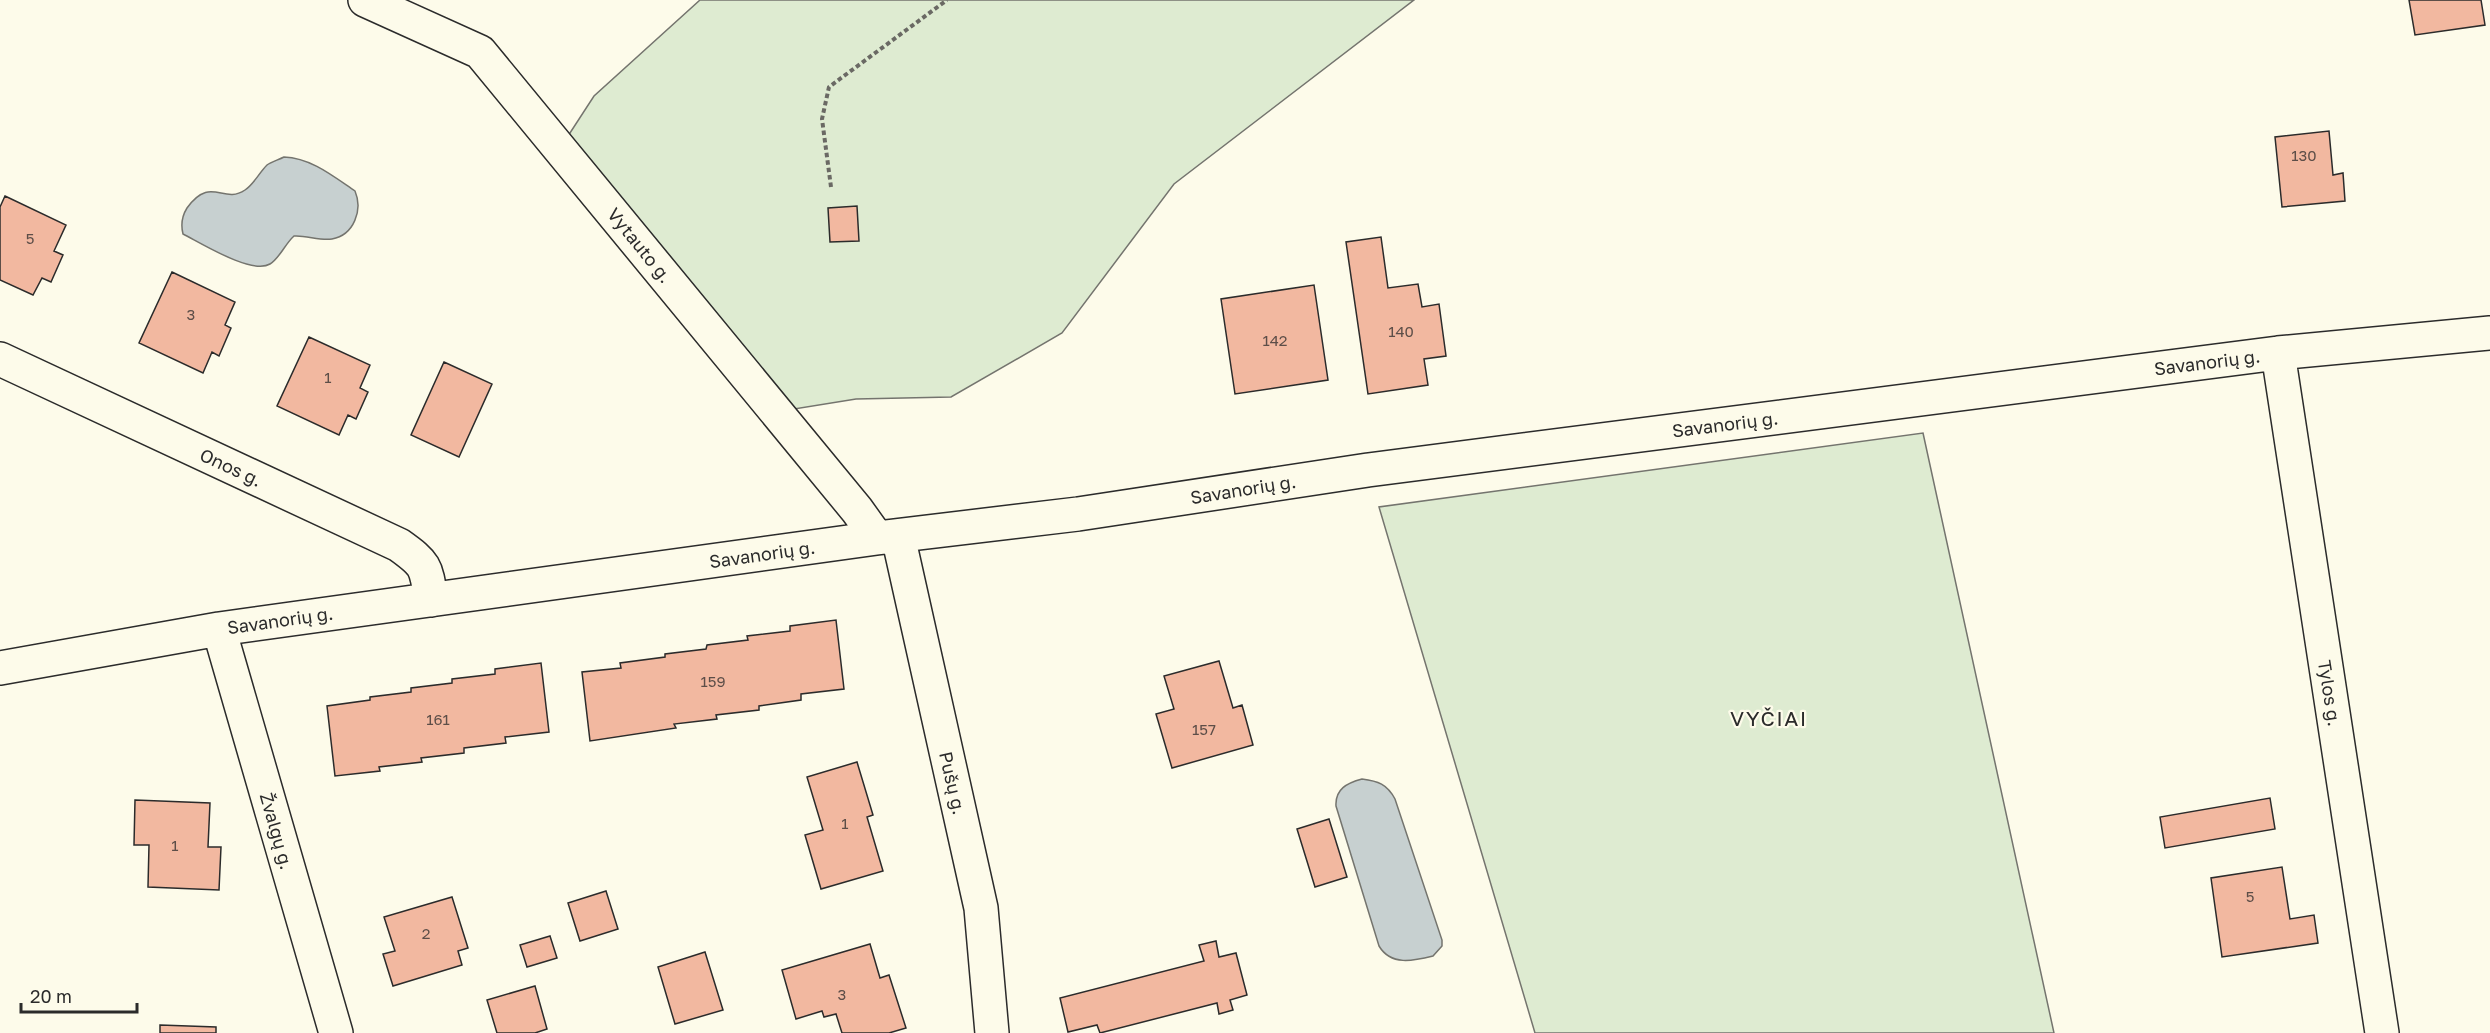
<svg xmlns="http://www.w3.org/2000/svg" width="2490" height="1033" font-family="'Golos Text',sans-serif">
<rect width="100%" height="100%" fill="#fdfbea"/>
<path fill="#deebd1" stroke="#74746e" stroke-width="1.5" d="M700 0H1414L1174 184 1062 333 951 397 856 399 788 410 568 136 594 96Z
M1923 433 2054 1033H1535L1379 507Z"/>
<path fill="#c7d0d0" stroke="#74746e" stroke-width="1.5" d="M284 157C311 158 333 176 355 191 363 210 354 235 332 239 320 241 306 235 294 236 285 244 279 259 270 264 252 275 201 243 183 234 181 226 182 216 187 208 211 175 223 205 245 190 254 184 259 173 267 165 271 162 278 160 284 157Z
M1362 779C1378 781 1387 784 1395 799L1442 940V946L1433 956C1413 961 1391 966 1379 946L1336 806C1335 789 1347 783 1362 779Z"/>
<path fill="#f2b8a0" stroke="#2b2b2b" stroke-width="1.5" d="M2409 0H2481L2485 25 2415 35Z
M2329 131 2333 175 2343 173 2345 201 2282 207 2275 137Z
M5 196 66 225 54 251 63 255 51 282 42 278 33 295 0 280V207Z
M857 206 859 241 830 242 828 208Z
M1381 237 1388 288 1418 284 1422 307 1439 304 1446 356 1424 359 1428 385 1368 394 1346 242Z
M172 272 235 302 225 325 231 328 219 356 212 352 203 373 139 343Z
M1314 285 1328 380 1235 394 1221 299Z
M309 337 370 365 360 388 368 392 356 419 348 415 339 435 277 406Z
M444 362 492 384 459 457 411 435Z
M836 620 844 689 801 694V700L759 706V710L716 715 717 719 674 724 676 728 590 741 582 672 621 668 620 663 665 657V654L706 649 707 645 748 640 747 636 790 631V626Z
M1219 661 1233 708 1242 705 1253 745 1172 768 1156 714 1174 709 1164 676Z
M541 663 549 732 505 737 506 743 464 748V753L421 758 422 762 379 767 380 771 335 776 327 706 370 700V697L411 692V688L452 683V679L495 674V669Z
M857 762 873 815 867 817 883 871 821 889 805 835 823 830 807 777Z
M2270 798 2275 829 2165 848 2160 817Z
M135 800 210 803 208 847H221L219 890 148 887 149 845H134Z
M1329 819 1347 877 1315 887 1297 829Z
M2282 867 2290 919 2314 915 2318 943 2222 957 2211 878Z
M606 891 618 929 580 941 568 903Z
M452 897 468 948 458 951 462 965 393 986 383 954 395 951 384 917Z
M550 936 557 958 527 967 520 945Z
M1216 941 1219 957 1236 953 1247 995 1230 1000 1233 1010 1219 1014 1217 1003 1100 1033 1097 1025 1068 1032 1060 998 1204 961 1199 945Z
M870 944 880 978 889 975 906 1028 889 1033H842L836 1014 824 1017 822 1011 796 1019 782 970Z
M705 952 723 1010 675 1024 658 967Z
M535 986 547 1029 535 1033H497L487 1000Z
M160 1025 216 1027V1033H160Z"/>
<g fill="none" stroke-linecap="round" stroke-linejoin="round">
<g stroke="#2b2b2b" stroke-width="36">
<path id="street" d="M365 0 480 52 857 510 877 538
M2278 353 2382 1033
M0 359 399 545C427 565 426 567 431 600
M898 536 981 908 992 1033
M219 629 336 1033
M0 668 219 629 877 538 1078 514 1368 470 2278 353 2490 333"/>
</g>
<path stroke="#6a6964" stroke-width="4" stroke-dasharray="4.5 3" stroke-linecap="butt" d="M831 187 822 119 829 87 947 0"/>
<use href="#street" stroke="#fdfbea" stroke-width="33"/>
</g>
<g text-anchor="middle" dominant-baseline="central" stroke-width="4.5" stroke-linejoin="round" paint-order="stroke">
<g font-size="15" fill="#5d4e48">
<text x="2304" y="155">130</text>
<text x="30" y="238">5</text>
<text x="191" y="314">3</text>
<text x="1401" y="331">140</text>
<text x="1275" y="340">142</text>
<text x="328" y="377">1</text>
<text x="713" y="681">159</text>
<text x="438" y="719">161</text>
<text x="1204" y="729">157</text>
<text x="845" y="823">1</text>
<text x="175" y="845">1</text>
<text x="2250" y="896">5</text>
<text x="426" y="933">2</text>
<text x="842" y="994">3</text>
</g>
<g font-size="18" fill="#2b2b2b" stroke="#fdfbea">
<text transform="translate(640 245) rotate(51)">Vytauto g.</text>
<text transform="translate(2207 362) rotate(-7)">Savanorių g.</text>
<text transform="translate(1725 424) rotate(-7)">Savanorių g.</text>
<text transform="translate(231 467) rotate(25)">Onos g.</text>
<text transform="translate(1243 489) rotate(-9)">Savanorių g.</text>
<text transform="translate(762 554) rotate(-8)">Savanorių g.</text>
<text transform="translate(280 620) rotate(-8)">Savanorių g.</text>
<text transform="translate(2330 693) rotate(81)">Tylos g.</text>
<text transform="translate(953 783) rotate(77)">Pušų g.</text>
<text transform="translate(277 831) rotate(74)">Žvalgų g.</text>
</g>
<g font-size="21" letter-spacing="1.5" fill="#2b2b2b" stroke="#fdfbea">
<text x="1769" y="718">VYČIAI</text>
</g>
</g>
<path d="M21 1003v9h116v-9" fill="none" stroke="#2b2b2b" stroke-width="3"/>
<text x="30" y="1003" font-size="18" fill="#2b2b2b" stroke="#fdfbea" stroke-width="4.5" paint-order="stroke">20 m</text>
</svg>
